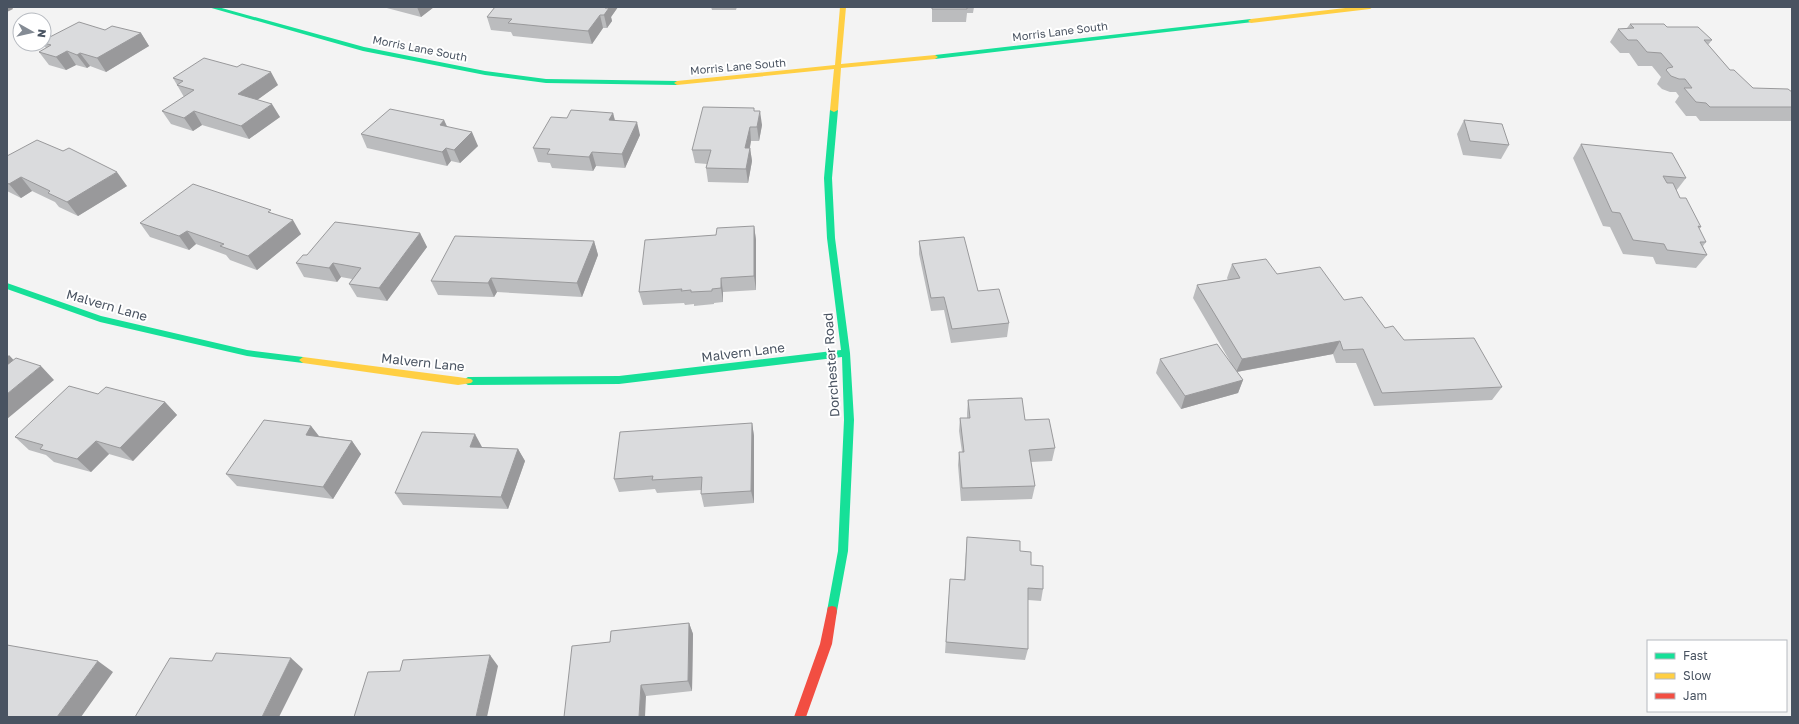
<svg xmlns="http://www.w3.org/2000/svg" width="1799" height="724" font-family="'Golos Text',sans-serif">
<rect width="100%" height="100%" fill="#f3f3f3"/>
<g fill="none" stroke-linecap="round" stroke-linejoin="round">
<path fill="#16e098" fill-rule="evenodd" d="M208 7H218L364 47 485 71 546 79 677 81 680 83 677 85 546 83 485 75 363 51Z
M1251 19 1254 21 1253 22 935 59 932 57 935 55Z
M834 108 838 110 832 178 835 238 850 353 854 420 848 551 837 611 836 615 832 616 828 615 827 611 838 551 844 420 842 357 619 384 468 385 465 383 463 381 465 379 468 377 619 376 841 350 827 238 824 178 830 110Z
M7 283 101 316 247 350 303 357 307 360 303 363 247 356 100 322 7 289Z"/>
<path fill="#ffcf43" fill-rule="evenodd" d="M840 7H846L841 64 935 55 938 57 935 59 841 68 838 110 834 112 830 110 834 69 677 85 674 83 677 81 835 65Z
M1354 7H1373L1370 9 1251 23 1248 21 1251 19Z
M303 357 458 377 471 379 473 381 471 383 458 385 303 363 299 360Z"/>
<path fill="#f24e42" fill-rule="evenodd" d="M832 606 836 607 837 611 832 644 806 717H794L820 644 827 611 828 607Z"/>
</g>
<path fill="#bbbcbe" d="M383 7H434L421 17Z
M618 7 611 17 612 21 607 28H603L592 44 513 36 511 32 491 30 487 17Z
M711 7H737L736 10H712Z
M932 7H974L973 13H967L966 22H932Z
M1630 24 1667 27 1712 40 1708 45 1730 70 1753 88 1792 92V121H1700L1696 116H1686L1675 102 1679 96 1676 92H1670L1662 89 1657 84 1661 77 1652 66H1638L1629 53H1620L1610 42 1618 29 1627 28Z
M105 30 141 33 149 46 106 72 90 66 87 68 76 65 66 70 49 65 39 52 46 48 43 44H44V40Z
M173 78 278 85 257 100 280 117 249 139 202 125 193 131 171 124 162 111 184 97Z
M754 111 762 125 759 141H751L750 148 752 161 748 183 708 182 706 168 707 164 695 163 692 150Z
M613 113 615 120 640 135 625 168 596 166 593 171 552 168 550 163 538 162 533 148 567 118Z
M444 120 447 126 478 146 460 163 451 161 447 166 367 148 361 134Z
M1464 120 1509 145 1501 159 1463 155 1457 134Z
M1581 144 1686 178 1676 191 1680 198 1701 227 1699 229 1706 242 1703 246 1707 255 1696 268 1656 264 1653 257 1623 254 1610 227 1603 226 1573 158Z
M7 156 127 186 78 216 59 207 55 202 32 191 21 198 7 191Z
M273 214 301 234 257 270 230 260 226 255 196 244 189 250 150 237 140 223Z
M754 226 756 240V290L723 292V302L714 303V304L694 306V304L685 305 684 303 643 305 639 292 716 235Z
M420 233 427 247 387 301 357 297 349 284 352 279 341 277 337 282 304 277 296 263 307 255Z
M594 241 598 255 582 297 497 292 494 297 438 295 431 281Z
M919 241 978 291 1009 323 1007 337 951 343 944 310 931 311 919 254Z
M1232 264 1277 274 1344 300 1404 340 1502 387 1492 400 1374 406 1356 363H1336L1333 354 1237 372 1243 380 1238 393 1181 409 1156 373 1160 359 1231 363 1193 298 1197 285 1228 280 1227 278Z
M98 394 165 402 177 415 133 461 109 454 91 472 54 462 46 455 29 450 15 437Z
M968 400 1025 420 1055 448 1052 461 1031 462 1035 486 1032 499 961 501 958 465 959 452H962L959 431 960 418H967V413Z
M752 423 754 436V503L704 507 701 494V490L657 493 655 489 619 492 614 479Z
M311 426 319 436 352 441 361 454 333 499 237 486 226 474Z
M482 447 518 449 525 461 508 509 403 505 395 493Z
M967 537 1020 551 1031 565 1043 589 1041 601 1028 600V649L1025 660 945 653 950 579 964 580Z
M689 623 693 634 692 691 646 696 610 642Z"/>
<path fill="#99999b" d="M7 7H12L13 9 7 12Z
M417 7H434L421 17Z
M606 7H618L611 17 612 21 607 28 604 15Z
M600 15 603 28 592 44 588 31Z
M141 33 149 46 106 72 97 58Z
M67 51 76 65 66 70 56 57Z
M80 53 90 66 87 68 77 55Z
M271 72 278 85 246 108 238 94Z
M272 104 280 117 249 139 241 126Z
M194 111 202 125 193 131 184 118Z
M760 111 762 125 759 141 757 127Z
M613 113 616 126 609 120Z
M444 120 450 134 440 125Z
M637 122 640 135 625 168 622 154Z
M750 127 751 141 747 161 745 148Z
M472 132 478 146 460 163 454 150Z
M446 148 451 161 447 166 442 152Z
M750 148 752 161 748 183 746 169Z
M592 152 596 166 593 171 589 157Z
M117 172 127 186 78 216 67 202Z
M21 177 32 191 21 198 9 184Z
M293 220 301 234 257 270 248 256Z
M754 226 756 240V290L754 276Z
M187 231 196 244 189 250 179 236Z
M420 233 427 247 387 301 379 288Z
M594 241 598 255 582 297 577 283Z
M333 263 341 277 337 282 329 268Z
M491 278 497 292 494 297 488 283Z
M721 278 723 292V302L721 288Z
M1340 341 1333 354 1236 372 1242 359Z
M9 355 22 369 7 370V357Z
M41 366 54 380 7 419V394Z
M1243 380 1238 393 1181 409 1185 396Z
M165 402 177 415 133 461 120 448Z
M752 423 754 436V503L751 491Z
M311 426 321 439 306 435Z
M475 434 482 447H470Z
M96 441 109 454 91 472 77 459Z
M352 441 361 454 333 499 323 487Z
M518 449 525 461 508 509 501 497Z
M689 623 693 634 692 691 688 681Z
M490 655 498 666 487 717H476Z
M291 658 303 669 279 717H262Z
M98 661 113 672 81 717H57Z
M641 685 646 696 645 717H639Z"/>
<path fill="#dadbdd" stroke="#99999b" d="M495 7H606L605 8H609L604 15H600L588 31 508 23 512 19 487 17Z
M932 7H967V9H932Z
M79 22 105 30 112 26 141 33 97 58 80 53 77 55 67 51 56 57 39 52 51 45 44 43V40Z
M1630 24H1664L1667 27H1698L1712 40H1704L1730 70H1734L1753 88 1788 89 1792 92V107H1710L1706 103 1696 102 1684 88H1692L1685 79H1679L1671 76 1666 70 1668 68 1673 67 1661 53 1647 52 1637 40H1628L1618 29 1634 28Z
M204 58 237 67 242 64 271 72 238 94 272 104 241 126 194 111 184 118 162 111 194 90 177 85 183 81 173 78Z
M703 107 754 108V111H760L757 127H750L745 148H750L746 169 706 168 711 150H692Z
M390 109 444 120 440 125 472 132 454 150 446 148 442 152 361 134Z
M571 110 613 113 609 120 637 122 622 154 592 152 589 157 547 154 550 149 533 148 551 117 567 118Z
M1464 120 1502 124 1509 145 1470 141Z
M37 140 63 151 69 148 117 172 67 202 48 193 50 191 21 177 9 184 7 183V156Z
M1581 144 1672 153 1686 178 1663 176 1667 183H1673L1680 198H1686L1701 227 1698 226 1706 242H1700L1707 255 1667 250 1664 244 1633 240 1620 213 1612 212Z
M193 184 271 210 268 212 293 220 248 256 220 246 224 244 187 231 179 236 140 223Z
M335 222 420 233 379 288 349 284 361 268 333 263 329 268 296 263 303 255H307Z
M754 226V276L721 278V288L712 289V291L691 292V290L681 291 682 289 639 292 645 240 716 235 717 228Z
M455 236 594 241 577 283 491 278 488 283 431 281Z
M964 237 978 291 999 289 1009 323 952 329 944 297 931 298 919 241Z
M1266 259 1277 274 1320 267 1344 300 1362 297 1385 328 1393 326 1404 340 1474 338 1502 387 1382 393 1363 349 1343 350 1340 341 1242 359 1197 285 1240 278 1232 264Z
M1217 344 1243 380 1185 396 1160 359Z
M16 358 41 366 7 394V365Z
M69 386 98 394 106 387 165 402 120 448 96 441 77 459 40 449 43 445 15 437Z
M1022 398 1025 420 1049 419 1055 448 1029 450 1035 486 962 488 959 452H964L960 418H970L968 400Z
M264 420 311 426 306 435 352 441 323 487 226 474Z
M752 423 751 491 701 494 702 477 652 480 653 476 614 479 620 432Z
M422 432 475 434 470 447 518 449 501 497 395 493Z
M967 537 1020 541V551L1031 552V565L1043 566V589L1028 588V649L946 642 950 579 965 580Z
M689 623 688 681 641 685 639 717H564L572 646 610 642 611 631Z
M7 645 98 661 57 717H7Z
M216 653 291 658 262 717H135L170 658 212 661Z
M490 655 476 717H354L368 672 400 671 403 660Z"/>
<g text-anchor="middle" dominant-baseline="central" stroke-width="4" stroke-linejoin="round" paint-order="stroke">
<g font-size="11" fill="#495361" stroke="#fff">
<text transform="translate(1060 31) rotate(-7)">Morris Lane South</text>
<text transform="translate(420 48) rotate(11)">Morris Lane South</text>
<text transform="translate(738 66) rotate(-5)">Morris Lane South</text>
</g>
<g font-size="13" fill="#495361" stroke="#fff">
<text transform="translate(107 305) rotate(16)">Malvern Lane</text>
<text transform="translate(743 352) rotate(-7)">Malvern Lane</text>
<text transform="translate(423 362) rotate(6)">Malvern Lane</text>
<text transform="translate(831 365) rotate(-94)">Dorchester Road</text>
</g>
</g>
<rect width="1799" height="724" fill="none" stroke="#495361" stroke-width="16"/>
<rect x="1647" y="640" width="140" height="72" fill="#ffffff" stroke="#b6bac0"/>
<rect x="1655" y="653" width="20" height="6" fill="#16e098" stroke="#b6bac0"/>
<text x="1683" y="660" font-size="12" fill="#495361">Fast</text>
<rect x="1655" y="673" width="20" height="6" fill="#ffcf43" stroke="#b6bac0"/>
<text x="1683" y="680" font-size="12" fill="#495361">Slow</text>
<rect x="1655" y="693" width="20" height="6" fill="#f24e42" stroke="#b6bac0"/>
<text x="1683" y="700" font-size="12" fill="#495361">Jam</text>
<g transform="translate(32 32) rotate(98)"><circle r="19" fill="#ffffff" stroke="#b6bac0"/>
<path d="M0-3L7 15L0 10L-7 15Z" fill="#848b94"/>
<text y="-6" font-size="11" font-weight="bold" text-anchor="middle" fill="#495361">N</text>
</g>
</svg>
